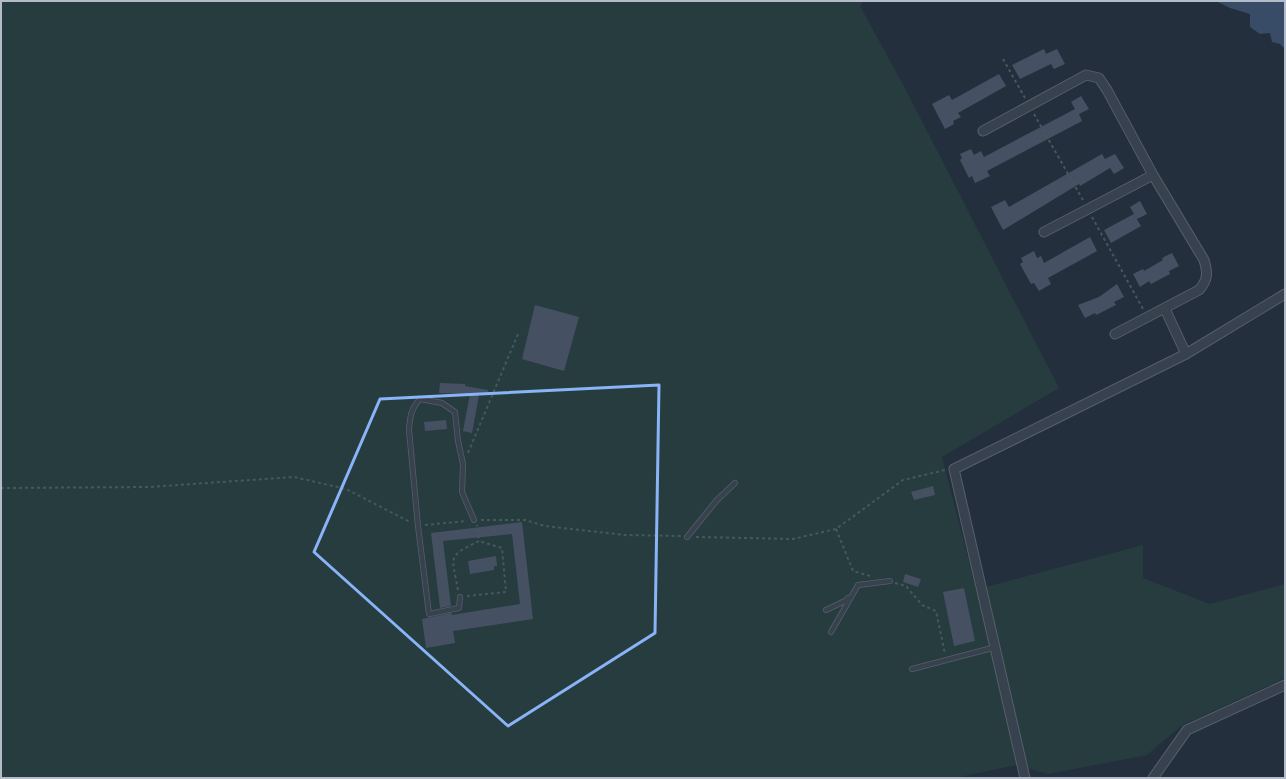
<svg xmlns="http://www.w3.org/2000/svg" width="1286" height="779" font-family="'DejaVu Sans',sans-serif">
<rect width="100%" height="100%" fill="#242f3e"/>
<path fill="#263c3f" d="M1 1H864L860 6 906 90 1059 388 942 457 975 584 986 587 1143 545V578L1210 604 1285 584V678L1181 726 1147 755 1048 774 1016 765 955 778H1Z"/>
<path fill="#394c67" d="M1216 1H1285V49L1280 44 1272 42 1270 33 1260 34 1250 27V14L1230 8Z"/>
<path fill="#455162" d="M1044 49 1046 54 1057 49 1065 64 1054 69 1051 64 1020 79 1012 65Z
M999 74 1006 86 958 113 961 117 953 121 954 124 945 129 932 104 949 95 952 100Z
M1081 96 1089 109 1079 114 1082 121 987 171 990 176 975 183 972 176 969 178 960 160 962 158 960 154 971 149 974 155 981 151 984 157 1075 109 1071 102Z
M1102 154 1105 159 1115 154 1124 168 1114 174 1110 168 1080 186 1079 184 1003 230 991 207 1005 200 1009 207Z
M1140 201 1147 214 1137 219 1130 207Z
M1134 214 1141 226 1111 243 1104 230Z
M1090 237 1097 251 1048 278 1051 284 1039 291 1034 283 1031 284 1020 264 1023 262 1021 258 1034 251 1037 258 1041 256 1044 263Z
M1172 253 1179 266 1169 271 1170 274 1151 284 1149 281 1140 287 1133 274 1143 269 1144 271 1163 260 1162 258Z
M1117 284 1124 297 1114 302 1116 305 1096 315 1095 313 1085 318 1078 305 1099 297Z
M535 305 579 317 564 371 522 359Z
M440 383 465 384V386L488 390V395H479L472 433 463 431 470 394 439 393Z
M446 420 447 429 425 431 424 422Z
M933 486 935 495 914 500 911 492Z
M522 522 533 619 453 631 455 643 426 648 422 619 451 613 452 615 520 604 512 534 443 541 451 606 440 608 431 533Z
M496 556 497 566H494V570L470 574 468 561Z
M905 574 921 579 918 587 903 582Z
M964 588 975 641 954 646 943 592Z"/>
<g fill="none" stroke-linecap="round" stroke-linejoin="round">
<g stroke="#565f6c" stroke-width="6">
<path id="service" d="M687 537 717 500 735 483
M460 597 459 608 429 614 418 526 409 430C410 416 411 409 420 399L442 403 455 412 458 441 463 464 462 492 474 520
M826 610 845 601 848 598
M831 632 858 585 890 581
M912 669 996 647"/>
</g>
<g stroke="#565f6c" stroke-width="11">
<path id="minor" d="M983 131 1086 75 1099 78 1107 90 1153 175 1204 260C1208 273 1208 280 1199 290L1115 334
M1044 232 1153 175
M1165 309 1186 354
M1025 778 954 469 1186 354 1285 294
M1153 778 1187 730 1285 685"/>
</g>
<path stroke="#44595c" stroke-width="2" stroke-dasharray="3 3" stroke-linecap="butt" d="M1003 59 1025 98
M1034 114 1084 202
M1092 217 1143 309
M468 453 518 334
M1 488 149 487 294 477 346 489 410 522
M481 520H525L545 526 625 535 681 536
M425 525 467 521
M836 529 853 571 870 576
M696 537 793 539 836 529 903 480 945 470
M895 583 906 586 922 605 936 611 945 654
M458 590C452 556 446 557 479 541L477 525
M467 596 506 592 502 548 479 541"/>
<use href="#service" stroke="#38414e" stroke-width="4.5"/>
<use href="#minor" stroke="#38414e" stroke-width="9"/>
</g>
<path fill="none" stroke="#8ab4f8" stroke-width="3" stroke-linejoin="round" d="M659 385 655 633 508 726 314 552 380 399Z"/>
<rect width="1286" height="779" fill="none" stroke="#b4bcc9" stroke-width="4"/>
</svg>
